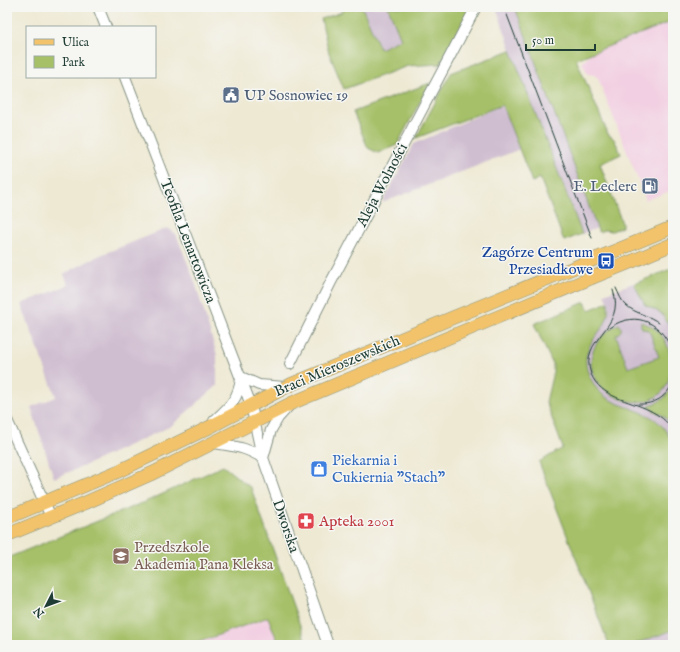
<svg xmlns="http://www.w3.org/2000/svg" width="680" height="652" font-family="'IM FELL English',serif">
<rect width="100%" height="100%" fill="#f6f6f2"/>
<filter id="ink" filterUnits="userSpaceOnUse"><feTurbulence type="fractalNoise" baseFrequency=".025" numOctaves="2"/><feDisplacementMap in="SourceGraphic" scale="8" xChannelSelector="R" yChannelSelector="G"/><feConvolveMatrix kernelMatrix="1 2 1 2 8 2 1 2 1" color-interpolation-filters="sRGB"/></filter>
<filter id="wash" filterUnits="userSpaceOnUse"><feTurbulence type="fractalNoise" baseFrequency=".012" numOctaves="4" result="noise"/><feDisplacementMap in="SourceGraphic" scale="16" xChannelSelector="R" yChannelSelector="G"/><feGaussianBlur stdDeviation="0.9" result="paint"/><feColorMatrix in="noise" values="0 0 0 0 0 0 0 0 0 0 0 0 0 0 0 0 0 1.4 0 .05"/><feComposite in="paint" operator="in"/></filter>
<g filter="url(#wash)">
<rect width="100%" height="100%" fill="#eee9d3"/>
<path fill="#f2cfe2" d="M673 21V190L646 200 598 78 594 75 588 74 582 63 591 53Z
M269 617 279 645H191Z"/>
<path fill="#cfbdd0" d="M362 7H388L401 39 380 49Z
M496 7H515L530 43 597 228 582 234 511 50Z
M502 105 520 149 382 203 414 144Z
M168 228 176 234 194 279 217 355V386L171 426 84 466 54 478 31 407 56 397 21 304 68 285 64 274 98 256Z
M633 283 645 305 661 313 673 330V445L661 424 646 414 606 399 596 388 588 373 585 358 590 344 606 321 609 309 608 302 604 294Z
M673 630V645H632Z"/>
<path fill="#a5c067" stroke="#627e4e" d="M341 7H362L380 49 401 39 388 7H471L440 64 408 66 344 89 329 53 321 19 342 12Z
M515 7H673V21L576 59 608 134 614 139 621 154 600 164 622 223V227L612 231 604 230 599 232 597 228Z
M511 50 582 234 564 241 540 178 532 182 502 105 416 138 451 73Z
M430 83 397 145 378 153 368 148 353 112Z
M673 268V330L661 313 645 305 634 284Z
M585 302 589 310 608 302C608 308 609 314 606 320 605 325 601 329 598 333 586 349 581 362 592 381 598 393 607 399 619 404 645 414 662 416 673 445V630L632 645H609L539 462 563 448 546 402 553 372V365L534 324Z
M641 322C657 327 666 337 670 354 680 427 590 406 591 361 592 344 605 331 619 324 623 329 621 332 616 335L628 368 659 357 649 330 643 329 641 326Z
M673 387V427L665 417 648 407 663 399Z
M223 466 251 488 307 645H279L268 617 191 645H7V558L152 499Z"/>
</g>
<g filter="url(#ink)">
<g fill="none" stroke-linecap="round" stroke-linejoin="round">
<g stroke="#869384" stroke-width="12">
<path id="minor" d="M98 7 106 27
M125 77 251 405 261 452 328 645
M290 364 331 282 476 7
M241 377 259 385 285 387
M7 420 51 517
M214 421C229 407 238 400 241 379
M214 443C236 447 243 446 263 458
M263 458 271 430 278 418 288 407"/>
</g>
<g stroke="#869384" stroke-width="14">
<path id="major" d="M620 249 673 227
M633 261 673 244
M7 518 119 471 206 429 292 384 590 261
M7 535 85 503 153 473 292 403 591 278"/>
</g>
<use href="#minor" stroke="#fff" stroke-width="10"/>
<use href="#major" stroke="#f2c36a" stroke-width="13"/>
<path stroke="#1f3d34" stroke-width="1" d="M504 7 592 238
M616 288C619 294 621 301 626 305 635 314 650 315 659 323
M613 290C627 329 578 338 591 374 601 398 629 400 649 410 659 415 667 421 673 430
M609 328C637 308 664 324 673 354
M638 404C654 405 668 397 673 381"/>
<g stroke="#869384" stroke-width="14" stroke-linecap="butt">
<path id="major-bridge" d="M590 261 620 249
M591 278 633 261"/>
</g>
<use href="#major-bridge" stroke="#f2c36a" stroke-width="13"/>
</g>
</g>
<defs>
<g id="civic-square" transform="scale(0.9)"><rect x="-9" y="-9" width="18" height="18" rx="4" fill="#5c6f8a" stroke="#f6f6f2"/><path d="M-.6-6.5H3V-4.5H.6V-3L4-1V1h2V6H-6V1h2V-1L-.6-3ZM-1.2 2.5V6h2.4V2.5Z" fill="#fff"/></g>
<g id="fuel-square" transform="scale(0.9)"><rect x="-9" y="-9" width="18" height="18" rx="4" fill="#5c6f8a" stroke="#f6f6f2"/><path d="M-5.5-6h7V0h2V4h1.3V-2.5L3-4.5l.8-.8L6-3V5H2.5V1h-1V6h-7ZM-4.2-4.7v3.2H.2V-4.7Z" fill="#fff"/></g>
<g id="bus-square" transform="scale(0.9)"><rect x="-9" y="-9" width="18" height="18" rx="4" fill="#1a4fb4" stroke="#f6f6f2"/><path d="M-5-6H5V4H4V6H2V4H-2V6H-4V4H-5ZM-3.5-4V0h7V-4ZM-3.5 1.2v1.5H-2V1.2ZM2 1.2v1.5H3.5V1.2Z" fill="#fff"/></g>
<g id="shop-square" transform="scale(0.9)"><rect x="-9" y="-9" width="18" height="18" rx="4" fill="#3f7fe0" stroke="#f6f6f2"/><path d="M-5-2.5h2.3a2.7 3.5 0 0 1 5.4 0H5L5.5 6h-11ZM-1.5-2.5h3a1.5 2.3 0 0 0-3 0Z" fill="#fff"/></g>
<g id="pharmacy-square" transform="scale(0.9)"><rect x="-9" y="-9" width="18" height="18" rx="4" fill="#e0444e" stroke="#f6f6f2"/><path d="M-2-6h4v4h4v4h-4v4h-4v-4h-4v-4h4Z" fill="#fff"/></g>
<g id="school-square" transform="scale(0.9)"><rect x="-9" y="-9" width="18" height="18" rx="4" fill="#8d6e63" stroke="#f6f6f2"/><path d="M0-5L7-2L0 1L-7-2ZM-4 1L0 2.5L4 1V4Q0 6-4 4Z" fill="#fff"/></g>
</defs>
<g fill-rule="evenodd">
<use href="#civic-square" x="231" y="95"/>
<use href="#fuel-square" x="650" y="186"/>
<use href="#bus-square" x="606" y="261"/>
<use href="#shop-square" x="319" y="469"/>
<use href="#pharmacy-square" x="306" y="521"/>
<use href="#school-square" x="121" y="556"/>
</g>
<g text-anchor="middle" dominant-baseline="central" stroke-width="3" stroke-linejoin="round" paint-order="stroke">
<g font-size="15" fill="#4e5e75" stroke="#f6f6f2" text-anchor="start">
<text x="244" y="95">UP Sosnowiec 19</text>
<text x="637" y="186" text-anchor="end">E. Leclerc</text>
</g>
<g font-size="15" fill="#1f3d34" stroke="#f6f6f2">
<text transform="translate(382 185) rotate(-62)">Aleja Wolności</text>
<text transform="translate(188 241) rotate(69)">Teofila Lenartowicza</text>
<text transform="translate(337 366) rotate(-23)">Braci Mieroszewskich</text>
<text transform="translate(286 526) rotate(71)">Dworska</text>
</g>
<g font-size="15" fill="#164399" stroke="#f6f6f2" text-anchor="end">
<text x="593" y="252">Zagórze Centrum<tspan x="593" dy="17">Przesiadkowe</tspan></text>
</g>
<g font-size="15" fill="#366cbe" stroke="#f6f6f2" text-anchor="start">
<text x="332" y="460">Piekarnia i<tspan x="332" dy="17">Cukiernia "Stach"</tspan></text>
</g>
<g font-size="15" fill="#be3a42" stroke="#f6f6f2" text-anchor="start">
<text x="319" y="521">Apteka 2001</text>
</g>
<g font-size="15" fill="#785e54" stroke="#f6f6f2" text-anchor="start">
<text x="134" y="547">Przedszkole<tspan x="134" dy="17">Akademia Pana Kleksa</tspan></text>
</g>
</g>
<rect width="680" height="652" fill="none" stroke="#f6f6f2" stroke-width="24"/>
<rect x="26" y="26" width="130" height="52" fill="#f6f6f2" stroke="#a0aca6"/>
<rect x="34" y="39" width="20" height="6" fill="#f2c36a" stroke="#a0aca6"/>
<text x="62" y="46" font-size="12" fill="#1f3d34">Ulica</text>
<rect x="34" y="56" width="20" height="12" fill="#a5c067" stroke="#a0aca6"/>
<text x="62" y="66" font-size="12" fill="#1f3d34">Park</text>
<g transform="translate(46 606) rotate(228)" stroke="#f6f6f2" stroke-width="3" paint-order="stroke">
<path d="M0-3L7 15L0 10L-7 15Z" fill="#1f3d34"/>
<text y="-6" font-size="11" font-weight="bold" text-anchor="middle" fill="#1f3d34">N</text>
</g>
<path d="M526 44v6h69v-6" fill="none" stroke="#1f3d34" stroke-width="2"/>
<text x="532" y="44" font-size="12" fill="#1f3d34" stroke="#f6f6f2" stroke-width="3" paint-order="stroke">50 m</text>
</svg>
